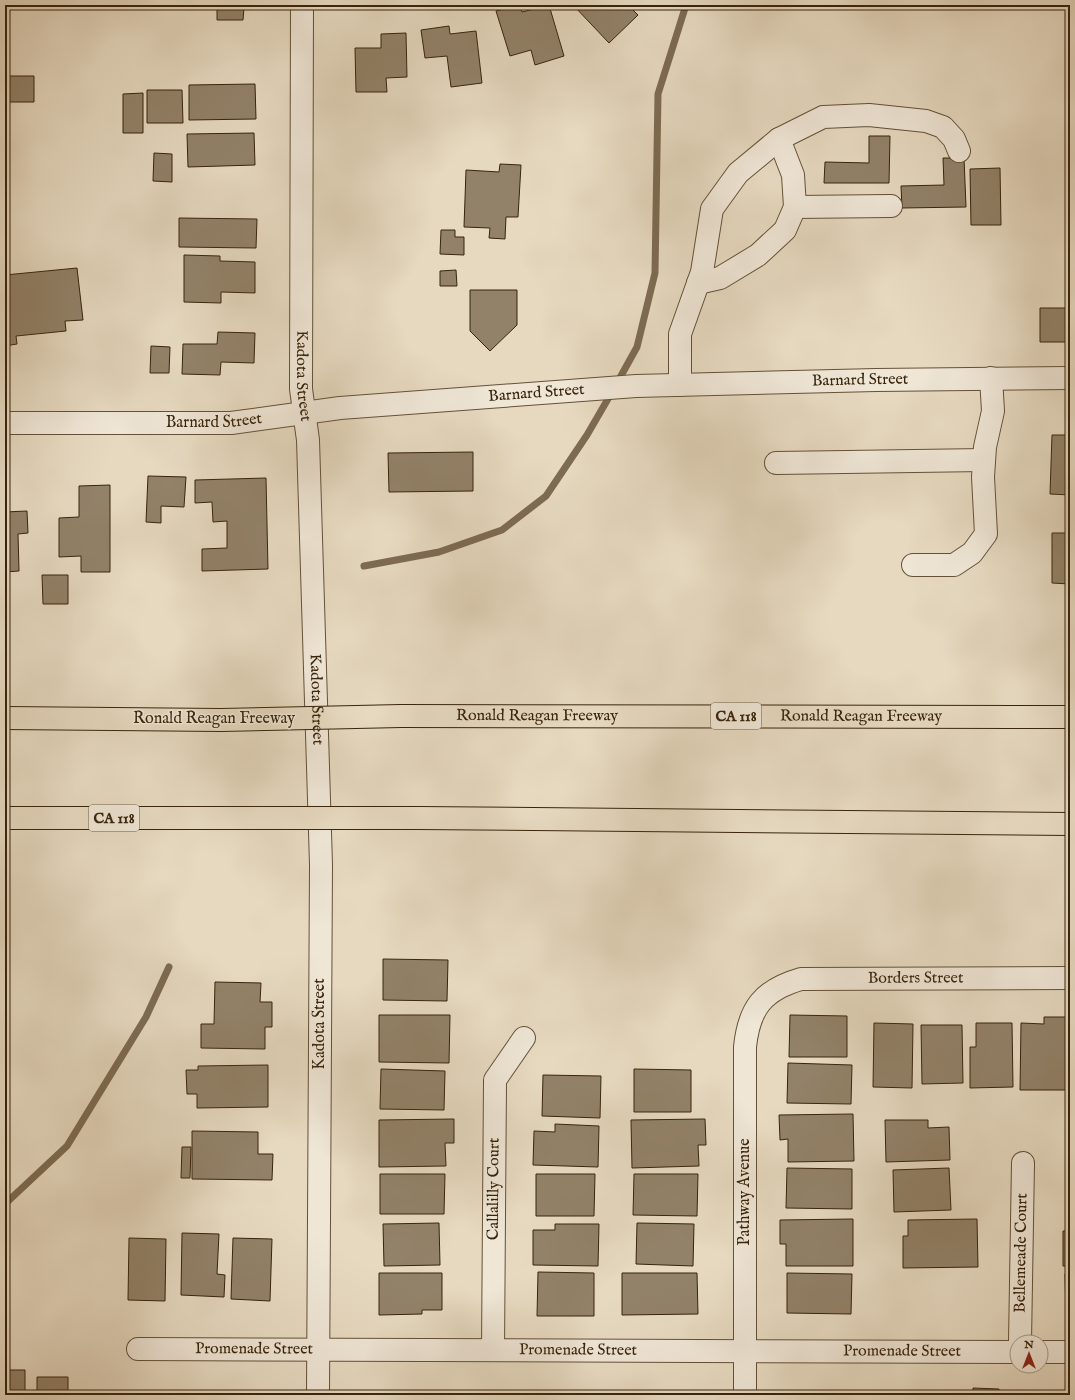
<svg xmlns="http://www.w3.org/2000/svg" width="1075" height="1400" font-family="'IM FELL English',serif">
<rect width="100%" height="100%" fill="#e6d9c0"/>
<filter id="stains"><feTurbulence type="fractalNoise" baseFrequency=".005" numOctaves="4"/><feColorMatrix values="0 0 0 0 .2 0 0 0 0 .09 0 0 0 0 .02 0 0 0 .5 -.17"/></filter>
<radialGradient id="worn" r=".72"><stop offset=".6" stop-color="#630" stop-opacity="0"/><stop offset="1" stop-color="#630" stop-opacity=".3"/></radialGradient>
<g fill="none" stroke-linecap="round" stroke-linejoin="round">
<path stroke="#7d6b52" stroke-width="7" d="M617 383 637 347 655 273 658 94 686 5
M364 566 439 552 502 530 546 496 587 435 612 392
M5 1204 67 1146 146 1017 169 967"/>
</g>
<path fill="#928269" stroke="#38240b" d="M102 5H159V6H102Z
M211 5H251V6H211Z
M520 5 522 12 549 5 564 56 535 65 531 50 510 56 496 11Z
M573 5H628L638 15 609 43Z
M217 7 244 8 243 20H217Z
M449 26 450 34 476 31 482 83 451 87 447 56 425 58 421 30Z
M406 33 407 77 386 78 387 92H356L355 48H381V34Z
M5 76H34V102H5Z
M255 84 256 119 189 120V85Z
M1067 87H1070V122H1067Z
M147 90H182L183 123H147Z
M143 93V133H123V94Z
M254 133 255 165 188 167 187 134Z
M869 136H890L889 183H824L825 162 869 163Z
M154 153 172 154V182L153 181Z
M943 158H964L966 207 902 208 901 186 944 185Z
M500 164 521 165 518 217H506L505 239 489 238 490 228 464 227 466 170 499 172Z
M1000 168 1001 225H971L970 169Z
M179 218 257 219 256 248 179 247Z
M441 230H455V237H464V255L440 254Z
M184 255 220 256V261L255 262V293L221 292V303L184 302Z
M77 268 83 320 65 321 66 331 16 336 17 344 5 346V275Z
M456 270 457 286H440V271Z
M470 290H517V325L490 351 470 331Z
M1040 308H1070V342H1040Z
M218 332 255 333 254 363 221 362 220 375 182 374 183 344H217Z
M151 346 170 347 169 373H150Z
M1052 435H1070V495L1050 494Z
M473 452V491L389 492 388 453Z
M148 476 186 477 184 507 161 506V523L146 522Z
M266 478 268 569 202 571V549L227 548V521L213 522 212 502 195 503V480Z
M110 485V572H81V556L59 557V518L79 517V486Z
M27 511 28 533 18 534 19 571 5 572V512Z
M1052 533H1070V584L1052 583Z
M42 575H68V604H43Z
M383 959 448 960 447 1001 383 1000Z
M215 982 261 983 260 1002H272V1027H265V1049L201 1048V1024H214Z
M379 1015H450L449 1063 379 1062Z
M790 1015 847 1016V1057H789Z
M1044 1017H1068L1067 1090H1020L1021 1023 1044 1024Z
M874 1023 913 1024 912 1088 873 1087Z
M976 1023H1012L1013 1087 970 1088V1047H976Z
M921 1025H962L963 1083 922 1084Z
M788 1063 852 1065 851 1104 787 1103Z
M268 1065V1107L197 1108V1094H187L186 1070H198V1066Z
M381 1069 445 1071 444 1110 380 1109Z
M634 1069 691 1070V1112H634Z
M543 1075 601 1076 600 1118 542 1116Z
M853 1114 854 1161 788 1162V1139L780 1140 779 1115Z
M454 1119V1143H445L446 1166 379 1167V1120Z
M705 1119 706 1145H698L699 1166 632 1168 631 1120Z
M885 1120H928V1128L949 1127 950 1160 886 1162Z
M555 1124 599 1126 598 1167 533 1165 534 1131 555 1132Z
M192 1131 258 1132V1154H273L272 1180 192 1179Z
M182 1147H191L190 1178H181Z
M787 1168 852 1169V1209L786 1208Z
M949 1168 951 1210 894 1212 893 1170Z
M380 1174H445L444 1214H380Z
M536 1174H595L594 1216H536Z
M634 1174H698L697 1216 633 1215Z
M853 1219V1266H786V1244H780V1220Z
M977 1219 978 1267 903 1268V1236H908V1220Z
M439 1223 440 1265 384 1266 383 1224Z
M637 1223 694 1224 693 1266 636 1264Z
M555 1224H599L598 1266 533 1265V1230H555Z
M1063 1231H1070V1266H1063Z
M182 1233 219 1234 217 1274 225 1275 224 1297 181 1295Z
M129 1238 166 1239 165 1301 128 1300Z
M233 1238 272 1239 270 1301 231 1299Z
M538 1272 594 1273V1316H537Z
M379 1273H442V1310H422V1314L379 1315Z
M622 1273H697L698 1314 622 1315Z
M787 1273 852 1274 851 1314 787 1313Z
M1065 1274H1070V1315H1066Z
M5 1370H25V1395H5Z
M37 1377H68V1395H37Z
M973 1388 999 1389 1000 1395H973Z
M676 1394V1395H632Z
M851 1394V1395H808Z"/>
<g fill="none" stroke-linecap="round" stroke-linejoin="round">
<g stroke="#645138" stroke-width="24">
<g id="minor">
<path id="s1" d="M302 5 301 389 308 440 321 865 318 1395"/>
<path d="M795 207 891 206"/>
<path d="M698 283 720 278 758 255 785 230 795 207 793 175 779 139"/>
<path d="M680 385V334L702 272 712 209 738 173 779 139 823 117 869 115 926 121 943 127 954 139 959 151"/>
<path id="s2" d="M5 423H231L340 408 636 386 876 380 1070 378"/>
<path d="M776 463 984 460"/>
<path d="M913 565H954L972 553 986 534 983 477 985 447 993 411 991 378"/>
<path id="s3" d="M1020 1342 1023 1163"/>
<path id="s4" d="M138 1349 1017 1352"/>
<path id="s5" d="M493 1350 495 1080 524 1038"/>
<path d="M1041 1352H1070"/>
<path id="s6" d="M745 1395V1047C749 1008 763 990 801 979L1070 978"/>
</g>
</g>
<g stroke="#38240b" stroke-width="24">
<g id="highway">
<path id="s7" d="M401 716 1070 717"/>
<path d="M5 718 221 720"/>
<path d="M5 818H223"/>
<path d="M418 818 1070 824"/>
</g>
</g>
<use href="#minor" stroke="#efe6d6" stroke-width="22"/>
<use href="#highway" stroke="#e6d9c0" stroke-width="22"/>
<g stroke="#38240b" stroke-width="24" stroke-linecap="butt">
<path id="highway-bridge" d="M221 720 401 716
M223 818H418"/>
</g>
<use href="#highway-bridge" stroke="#e6d9c0" stroke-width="22"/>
</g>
<g text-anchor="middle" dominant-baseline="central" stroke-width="3" stroke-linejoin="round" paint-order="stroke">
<g fill="#efe6d6" stroke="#6f5e48" stroke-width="1">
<rect x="711" y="703" width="50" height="26" rx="3"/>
<rect x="89" y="805" width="50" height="26" rx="3"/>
</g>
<g font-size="15" font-weight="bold" fill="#38240b">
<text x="736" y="716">CA 118</text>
<text x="114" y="818">CA 118</text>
</g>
<g font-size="16" fill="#38240b" stroke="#efe6d6">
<text stroke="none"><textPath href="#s1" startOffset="371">Kadota Street</textPath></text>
<text stroke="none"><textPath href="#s2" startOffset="857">Barnard Street</textPath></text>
<text stroke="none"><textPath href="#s2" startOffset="533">Barnard Street</textPath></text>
<text stroke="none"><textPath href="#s2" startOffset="209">Barnard Street</textPath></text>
<text stroke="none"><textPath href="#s1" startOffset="695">Kadota Street</textPath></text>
<text stroke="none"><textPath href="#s7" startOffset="136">Ronald Reagan Freeway</textPath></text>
<text stroke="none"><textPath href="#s7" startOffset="460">Ronald Reagan Freeway</textPath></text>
<text x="214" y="719">Ronald Reagan Freeway</text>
<text stroke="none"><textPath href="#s6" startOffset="558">Borders Street</textPath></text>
<text transform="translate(320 1024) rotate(-90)">Kadota Street</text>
<text stroke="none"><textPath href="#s5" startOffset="161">Callalilly Court</textPath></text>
<text transform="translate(745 1192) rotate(-90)">Pathway Avenue</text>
<text stroke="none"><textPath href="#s3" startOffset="89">Bellemeade Court</textPath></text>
<text stroke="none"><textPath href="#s4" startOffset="116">Promenade Street</textPath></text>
<text stroke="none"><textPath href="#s4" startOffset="440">Promenade Street</textPath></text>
<text stroke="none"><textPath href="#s4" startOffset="764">Promenade Street</textPath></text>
</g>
</g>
<rect width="1075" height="1400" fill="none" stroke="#e6d9c0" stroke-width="20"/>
<rect x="6" y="6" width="1063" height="1388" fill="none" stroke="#38240b" stroke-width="2"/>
<rect x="10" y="10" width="1055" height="1380" fill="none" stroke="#38240b"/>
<g transform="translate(1029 1354)"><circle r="19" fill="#efe6d6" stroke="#a69885"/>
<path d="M0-3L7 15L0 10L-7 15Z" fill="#8f2418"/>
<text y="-6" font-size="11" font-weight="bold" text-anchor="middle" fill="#38240b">N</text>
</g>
<rect width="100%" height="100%" filter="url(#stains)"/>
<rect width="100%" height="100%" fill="url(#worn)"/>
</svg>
